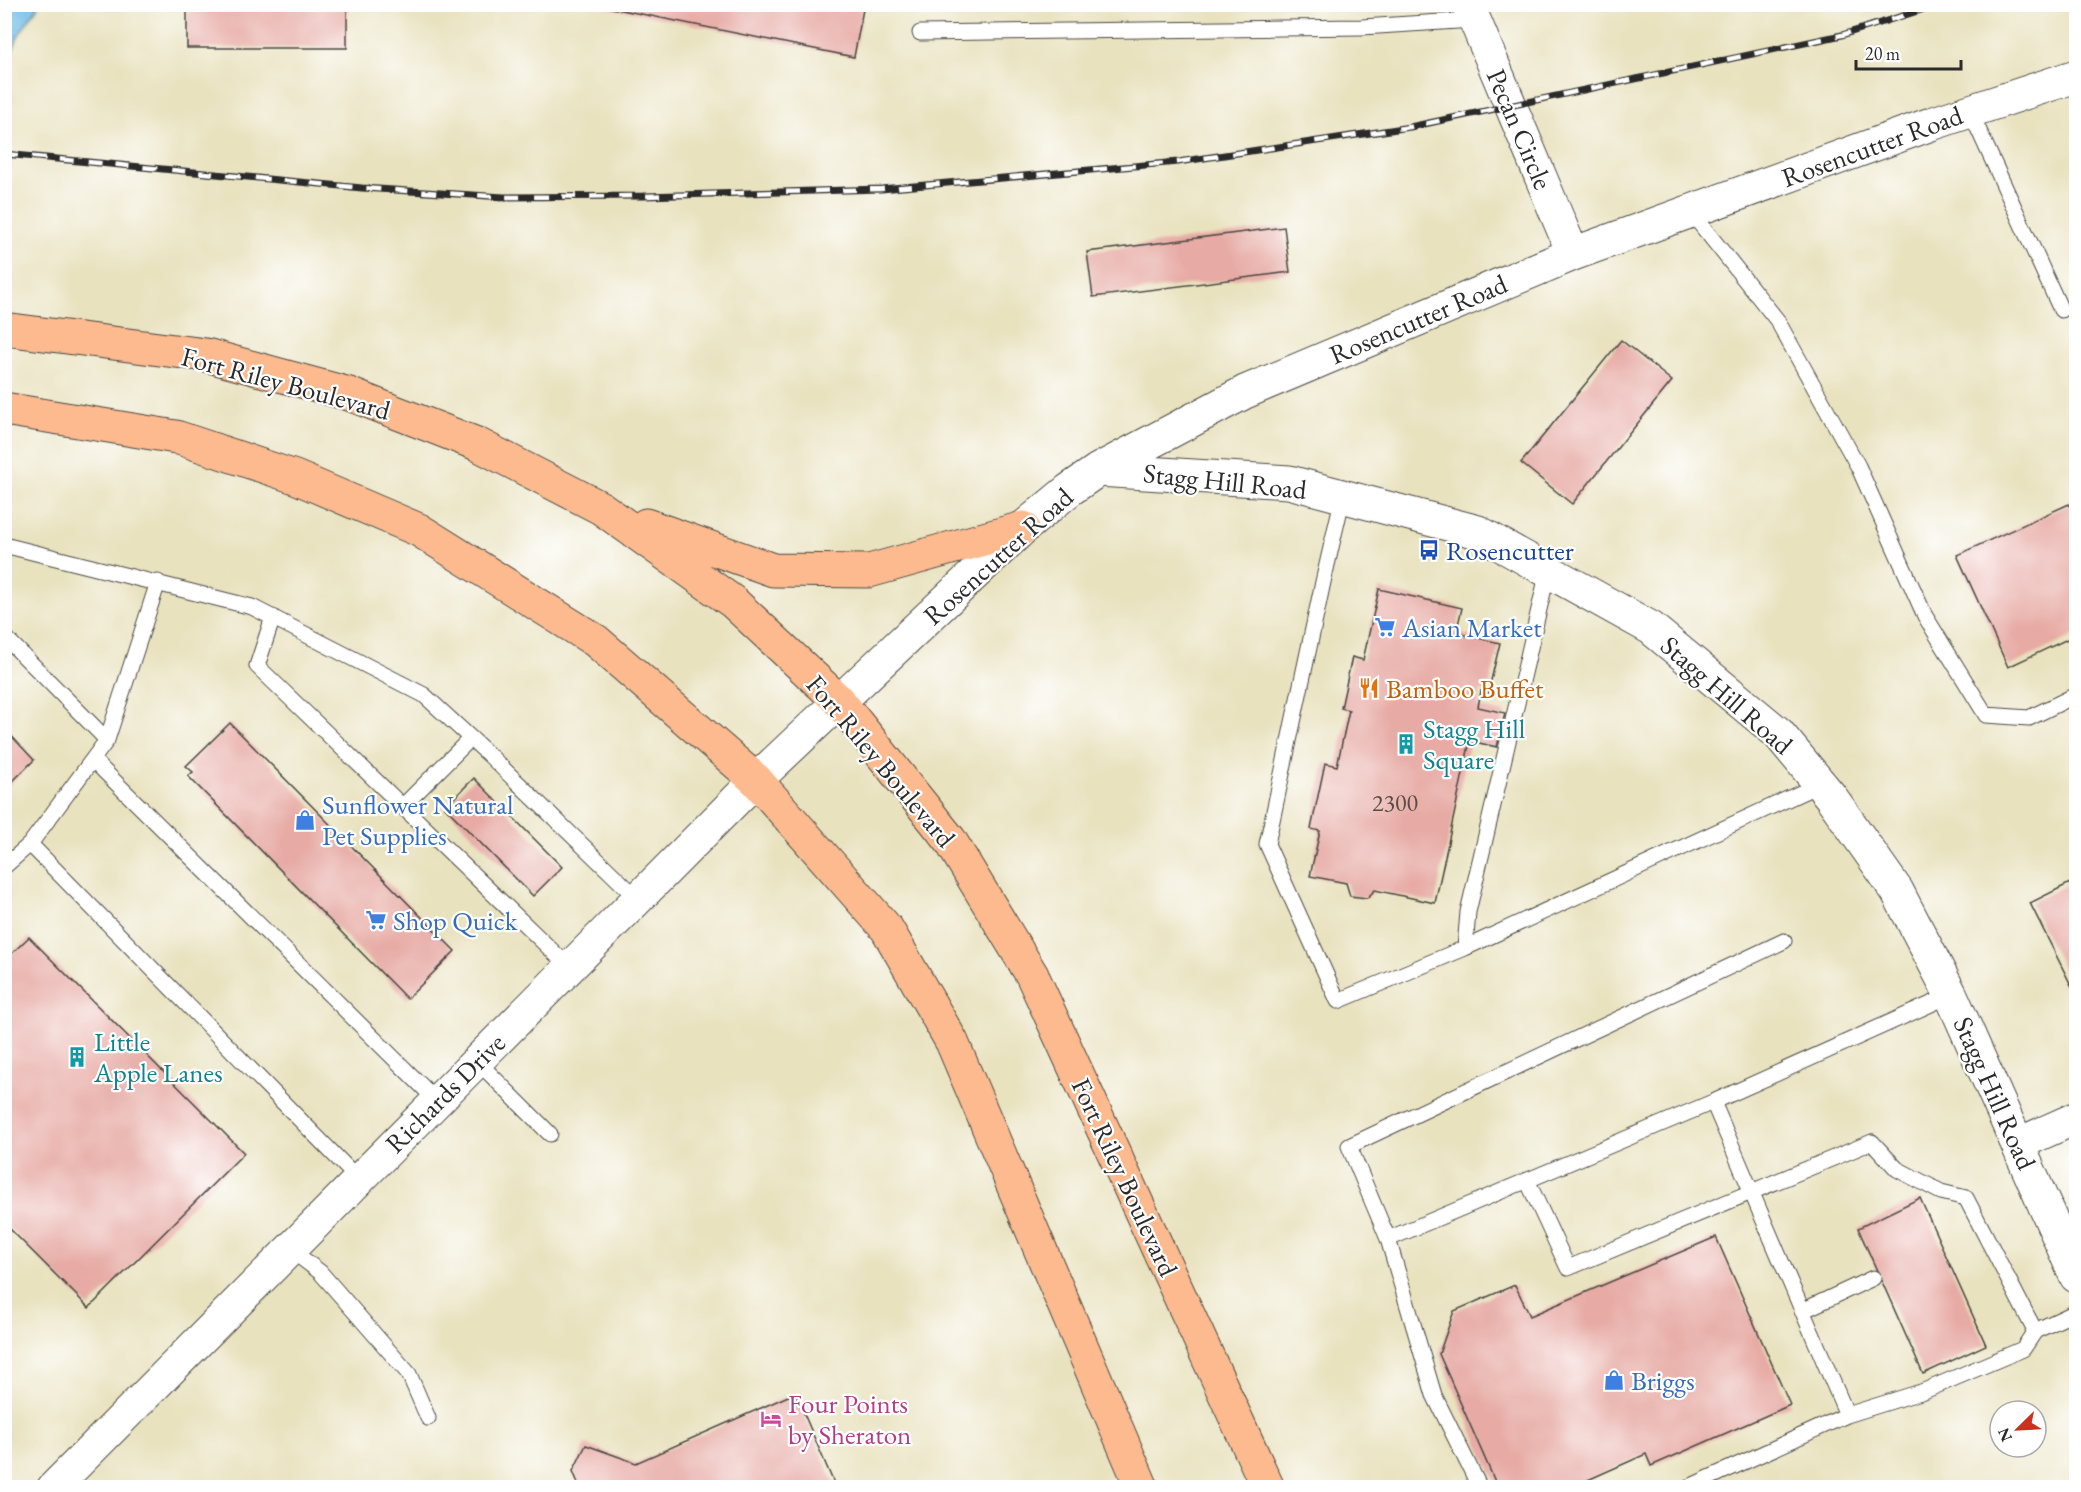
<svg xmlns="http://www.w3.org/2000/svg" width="2081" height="1492" font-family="'EB Garamond',serif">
<rect width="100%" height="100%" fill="#fff"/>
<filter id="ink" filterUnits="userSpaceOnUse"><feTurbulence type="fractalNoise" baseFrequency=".0167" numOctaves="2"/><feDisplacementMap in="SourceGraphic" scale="12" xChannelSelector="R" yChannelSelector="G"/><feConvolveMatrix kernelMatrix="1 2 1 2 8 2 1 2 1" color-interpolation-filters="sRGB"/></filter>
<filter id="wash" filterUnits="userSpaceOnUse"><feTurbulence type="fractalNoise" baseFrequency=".008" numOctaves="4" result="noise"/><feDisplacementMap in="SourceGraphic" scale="24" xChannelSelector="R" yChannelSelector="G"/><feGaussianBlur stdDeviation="1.35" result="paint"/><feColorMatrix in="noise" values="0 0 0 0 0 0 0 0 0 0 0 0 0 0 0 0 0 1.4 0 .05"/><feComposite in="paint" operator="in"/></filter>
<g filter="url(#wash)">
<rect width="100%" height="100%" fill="#e9e2bf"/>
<path fill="#6bbae5" stroke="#4b7288" stroke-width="1.5" d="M5 4 39 5 18 36 5 73Z"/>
<g id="blocks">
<path fill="#e7aaa4" d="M592 4H864L854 57Z
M187 5H347V48H187Z
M1284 227 1290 272 1093 297 1087 252Z
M1621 340 1672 381 1572 504 1521 463Z
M2069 504 2076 521V635L2008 667 1957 555Z
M1379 589 1462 608 1456 633 1500 643 1488 693 1481 691 1478 707 1505 713 1497 747 1470 741 1435 903 1375 890 1367 898 1350 896 1346 883 1310 876 1320 831 1311 829 1325 763 1337 766 1349 710 1341 708 1352 657 1363 660Z
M230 723 455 951 407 999 188 776 193 772 186 766Z
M4 728 34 760 4 790Z
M474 778 562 867 533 896 445 807Z
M2076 880V992L2075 993 2030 903Z
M29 937 244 1153 89 1308 4 1223V961Z
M1920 1198 1986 1345 1923 1374 1858 1228Z
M1716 1237 1790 1405 1651 1466 1646 1454 1570 1488 1497 1486 1439 1354 1454 1311 1515 1285 1530 1316Z
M795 1393 836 1488H580L573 1471 586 1445 636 1463Z"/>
</g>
</g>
<g filter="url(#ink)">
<use href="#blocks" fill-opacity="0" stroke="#484641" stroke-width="1.5"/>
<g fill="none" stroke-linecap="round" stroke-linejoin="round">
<g stroke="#484641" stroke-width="17">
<path id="service" d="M920 33 1362 27 1474 20
M1970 111 2061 310
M1690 211 1777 320 1858 466 1925 616 1986 715 2029 718 2076 695
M1343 496 1323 582 1267 844 1338 1001 1465 948 1468 912 1548 571
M4 545 252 607 424 695 488 754 638 899
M273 617 257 666 570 968
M4 636 107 740
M93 760 437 1101
M403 806 471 738
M30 844 107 740 158 582
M4 867 30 844 359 1180
M1465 948 1820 784
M477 1061 550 1134
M1713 1102 1847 1415
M1527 1180 1568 1268 1872 1142 1897 1169 1941 1192 1966 1198 2035 1331
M1388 1239 1349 1146 1784 941
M291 1250 320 1272 409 1374 428 1418
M1802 1311 1873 1278
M1480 1488 1434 1395 1388 1239 1713 1102 1951 995
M1687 1488 1847 1415 1924 1391 2023 1349 2035 1331 2076 1312"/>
</g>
<g stroke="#484641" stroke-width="34">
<path id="minor" d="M1468 4 1573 254
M2018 1144 2076 1118
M53 1488 756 780"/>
</g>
<g stroke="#484641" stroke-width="35">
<path id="tertiary" d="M1098 470 1289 482 1478 532 1651 628 1778 733 1831 797 1897 891 1951 995 2076 1276
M756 780 1023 528 1069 490 1098 470 1245 392 1573 254 1931 124 2076 76"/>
</g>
<g stroke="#484641" stroke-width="35">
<path id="trunk" d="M4 329 206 355 349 394 477 444 601 508 733 602 839 701
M4 409 176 437 295 477 419 530 596 641 756 780
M646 525 773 570 869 571 1023 528"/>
</g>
<g stroke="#484641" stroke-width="35">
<path id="motorway" d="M839 701 950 840 1032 975 1268 1488
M756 780 887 929 952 1042 1142 1488"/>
</g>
<use href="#service" stroke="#fff" stroke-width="15"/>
<use href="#minor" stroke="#fff" stroke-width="32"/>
<use href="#tertiary" stroke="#fff" stroke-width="33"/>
<use href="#trunk" stroke="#fcba8e" stroke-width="33"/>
<use href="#motorway" stroke="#fcba8e" stroke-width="33"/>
<g stroke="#2b2b2b" stroke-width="7">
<path id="rail" d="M4 154 362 188 504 197 644 196 881 189 1178 162 1410 127 1842 35 1940 4"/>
</g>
<use href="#rail" stroke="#fff" stroke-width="4.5" stroke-dasharray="14" stroke-linecap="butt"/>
</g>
</g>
<defs>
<g id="bus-bare" transform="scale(1.62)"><path d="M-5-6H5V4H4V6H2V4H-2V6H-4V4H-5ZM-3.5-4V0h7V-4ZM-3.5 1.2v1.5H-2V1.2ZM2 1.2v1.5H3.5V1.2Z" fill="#1a4fb4" stroke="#fff" stroke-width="2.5" paint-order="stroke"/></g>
<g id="supermarket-bare" transform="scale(1.62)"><path d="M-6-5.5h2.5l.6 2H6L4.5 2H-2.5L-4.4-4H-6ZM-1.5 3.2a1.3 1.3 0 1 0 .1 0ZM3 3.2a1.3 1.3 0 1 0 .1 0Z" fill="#3f7fe0" stroke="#fff" stroke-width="2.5" paint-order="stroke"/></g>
<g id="restaurant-bare" transform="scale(1.62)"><path d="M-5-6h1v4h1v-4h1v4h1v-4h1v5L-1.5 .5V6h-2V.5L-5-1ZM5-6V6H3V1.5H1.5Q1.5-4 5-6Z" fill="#e8710a" stroke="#fff" stroke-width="2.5" paint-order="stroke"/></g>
<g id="building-bare" transform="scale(1.62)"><path d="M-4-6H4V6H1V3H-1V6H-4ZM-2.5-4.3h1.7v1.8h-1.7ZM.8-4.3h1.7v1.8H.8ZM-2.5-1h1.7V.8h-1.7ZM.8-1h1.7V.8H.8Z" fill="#0f9aa8" stroke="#fff" stroke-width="2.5" paint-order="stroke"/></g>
<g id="shop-bare" transform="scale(1.62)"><path d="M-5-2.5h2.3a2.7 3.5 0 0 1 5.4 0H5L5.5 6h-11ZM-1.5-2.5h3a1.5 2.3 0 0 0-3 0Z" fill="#3f7fe0" stroke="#fff" stroke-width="2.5" paint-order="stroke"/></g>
<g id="hotel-bare" transform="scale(1.62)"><path d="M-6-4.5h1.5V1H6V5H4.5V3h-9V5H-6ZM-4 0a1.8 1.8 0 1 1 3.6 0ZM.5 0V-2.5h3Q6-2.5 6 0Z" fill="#d1479c" stroke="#fff" stroke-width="2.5" paint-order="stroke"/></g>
</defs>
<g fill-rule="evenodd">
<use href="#bus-bare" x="1429" y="550"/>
<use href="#supermarket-bare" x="1385" y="627"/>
<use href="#restaurant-bare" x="1369" y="688"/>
<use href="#building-bare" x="1406" y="744"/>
<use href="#shop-bare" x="305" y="820"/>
<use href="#supermarket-bare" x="376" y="920"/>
<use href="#building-bare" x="77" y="1057"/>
<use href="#shop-bare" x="1614" y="1380"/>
<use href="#hotel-bare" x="771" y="1419"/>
</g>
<g text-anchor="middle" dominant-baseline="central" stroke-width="4.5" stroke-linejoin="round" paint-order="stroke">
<g font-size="24" fill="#5a4b49">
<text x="1395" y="802">2300</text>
</g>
<g font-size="27" fill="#2b2b2b" stroke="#fff">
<text transform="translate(1520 129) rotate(67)">Pecan Circle</text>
<text transform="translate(1872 146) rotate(-20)">Rosencutter Road</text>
<text transform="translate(1418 319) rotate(-23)">Rosencutter Road</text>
<text transform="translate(286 383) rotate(15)">Fort Riley Boulevard</text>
<text transform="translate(1225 481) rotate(6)">Stagg Hill Road</text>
<text transform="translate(998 556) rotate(-42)">Rosencutter Road</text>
<text transform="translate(1727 695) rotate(41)">Stagg Hill Road</text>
<text transform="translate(881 761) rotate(50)">Fort Riley Boulevard</text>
<text transform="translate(445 1093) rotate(-45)">Richards Drive</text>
<text transform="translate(1995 1093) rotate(66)">Stagg Hill Road</text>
<text transform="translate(1125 1177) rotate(65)">Fort Riley Boulevard</text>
</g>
<g font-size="27" fill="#164399" stroke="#fff" text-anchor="start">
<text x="1446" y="550">Rosencutter</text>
</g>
<g font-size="27" fill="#366cbe" stroke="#fff" text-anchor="start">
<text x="1402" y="627">Asian Market</text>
<text x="322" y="804">Sunflower Natural<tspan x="322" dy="31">Pet Supplies</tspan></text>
<text x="393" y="920">Shop Quick</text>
<text x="1631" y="1380">Briggs</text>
</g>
<g font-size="27" fill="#c56008" stroke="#fff" text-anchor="start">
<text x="1386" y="688">Bamboo Buffet</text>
</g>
<g font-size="27" fill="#0d838f" stroke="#fff" text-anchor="start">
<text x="1423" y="728">Stagg Hill<tspan x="1423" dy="31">Square</tspan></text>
<text x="94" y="1041">Little<tspan x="94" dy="31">Apple Lanes</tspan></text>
</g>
<g font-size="27" fill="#b23c85" stroke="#fff" text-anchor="start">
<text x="788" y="1403">Four Points<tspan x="788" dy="31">by Sheraton</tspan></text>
</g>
</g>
<rect width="2081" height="1492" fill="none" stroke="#fff" stroke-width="24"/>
<g transform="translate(2018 1429) rotate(246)"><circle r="28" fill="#ffffff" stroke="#aaaaaa" stroke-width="1.5"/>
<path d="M0-4.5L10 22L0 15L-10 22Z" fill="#c8321e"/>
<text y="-9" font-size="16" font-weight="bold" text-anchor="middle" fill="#2b2b2b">N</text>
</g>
<path d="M1856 60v9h105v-9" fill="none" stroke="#2b2b2b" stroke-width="3"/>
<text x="1865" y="60" font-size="18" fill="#2b2b2b" stroke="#ffffff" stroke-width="4.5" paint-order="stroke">20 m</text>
</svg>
